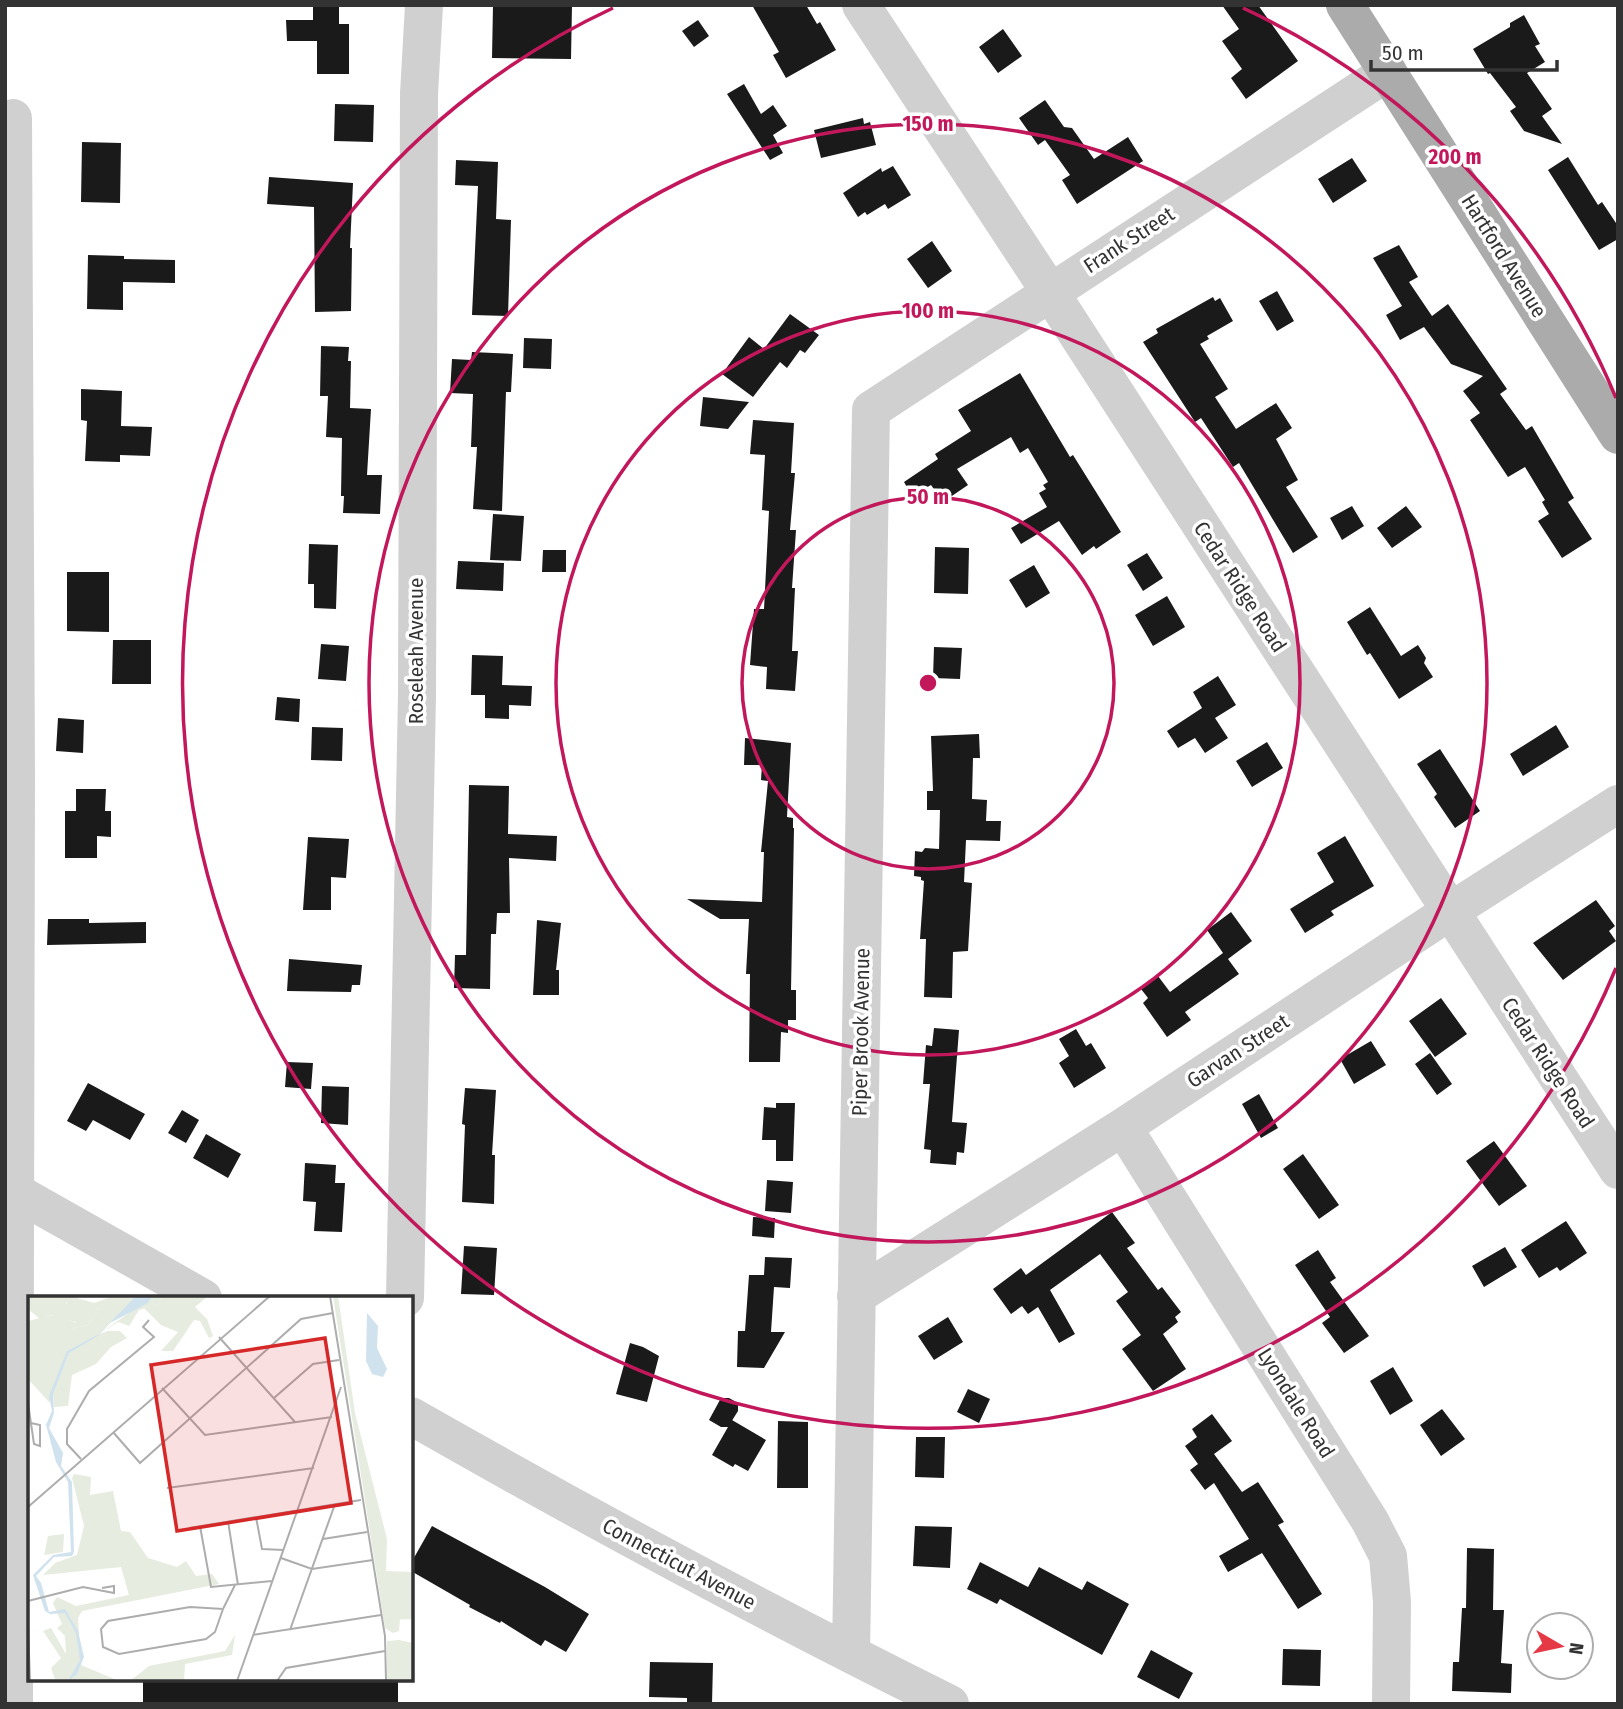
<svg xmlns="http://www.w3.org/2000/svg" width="1623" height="1709" font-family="'Fira Sans Condensed',sans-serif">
<rect width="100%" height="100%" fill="#fff"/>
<path fill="#1a1a1a" d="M313 5H339V24H349V74H317V41H287L286 20H313Z
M493 5H572L571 59 492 58Z
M752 5H806L817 24 820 22 836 50 786 78 773 55 779 52Z
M1222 5H1258L1298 61 1246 99 1231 78 1242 69 1222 41 1239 29Z
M1524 15 1540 44 1535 46 1545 62 1527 73 1552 109 1542 116 1562 144 1524 131 1510 111 1516 107 1490 73 1488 74 1473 49 1510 27V23Z
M698 20 709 36 694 47 682 31Z
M1003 29 1022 56 998 73 979 47Z
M744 84 761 114 773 105 787 126 773 135 783 153 770 160 727 94Z
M1045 100 1064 127 1072 128 1094 159 1128 137 1143 161 1077 204 1062 180 1070 175 1045 140 1038 145 1019 118Z
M335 104 374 105 373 142 334 141Z
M863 118 864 124 870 122 876 145 821 158 814 130Z
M82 142 121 143 120 203 81 202Z
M1568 157 1598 205 1602 202 1618 226V239L1599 250 1548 170Z
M1352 158 1367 181 1333 203 1318 179Z
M456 160 498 162 496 219 511 220 508 316 472 315 478 186 455 185Z
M893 166 911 195 888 209 885 204 867 215 865 212 858 217 843 193 881 168 882 172Z
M269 177 353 183 350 248H352L351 311 315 312 314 207 267 204Z
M932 241 952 271 928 288 907 259Z
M1399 245 1418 277 1409 282 1432 316 1448 304 1507 389 1500 394 1526 430 1532 426 1574 498 1568 502 1592 539 1562 558 1538 521 1549 514 1542 502 1545 500 1525 467 1508 477 1470 420 1480 413 1463 391 1483 376 1451 364 1424 327 1400 340 1386 315 1402 306 1373 258Z
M88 255 124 256V259L175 260V283L123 282V310L87 309Z
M1277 291 1294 321 1277 331 1259 301Z
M1213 297 1215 301 1220 298 1233 321 1207 336 1209 339 1200 344 1228 389 1215 397 1236 429 1276 403 1292 428 1276 439 1298 480 1286 487 1318 537 1293 553 1239 463 1233 467 1201 418 1195 422 1143 342 1158 333 1156 329Z
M790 314 819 335 805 353 800 350 787 368 780 362 753 397 722 374 749 337 764 349Z
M524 338 552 339 551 369 523 368Z
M321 346 349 347 348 361H351L350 408 371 409 367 475H382L380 514 343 513 344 496H341L342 438 326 437 328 396H320Z
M472 352 513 354 511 392H506L502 511 473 509 477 447H471L473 394 450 393 452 359 471 360Z
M1020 373 1070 457 1073 455 1121 532 1096 549 1094 546 1082 555 1059 521 1021 544 1011 528 1047 507 1039 493 1046 489 1043 485 1048 482 1028 448 1020 453 1011 437 957 469 968 485 943 502 931 485 912 496 904 482 938 459 935 454 971 431 958 410Z
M81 389 122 391 121 426 152 427 150 456 120 455V462L85 461 87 421 81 420Z
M703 397 749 402 728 429 700 426Z
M753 420 794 423 791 473H795L790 530H796L792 588H795L792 651H798L795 691 766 689 767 667 750 665 754 609H764L769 511 762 510 765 455 750 454Z
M1352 506 1364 526 1342 540 1330 518Z
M1406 506 1422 527 1392 548 1377 528Z
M493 514 524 516 521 561 490 560Z
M309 544 338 545 336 609 314 608V584H308Z
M935 547 969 548 968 594 934 593Z
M543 550H566V572H542Z
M1147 553 1163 578 1143 591 1127 565Z
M458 561 504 563 503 591 456 589Z
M1034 565 1050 593 1026 608 1009 580Z
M67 572H109V632L67 631Z
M1167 596 1185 627 1153 646 1135 615Z
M1370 607 1401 656 1418 645 1426 658 1424 663 1433 677 1399 699 1370 653 1367 655 1347 622Z
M113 640H151V684H112Z
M321 644 349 646 346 681 318 679Z
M934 647 962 648 960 679 933 678Z
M472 655 503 656 502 685 532 686 531 706 509 705V719L485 718V695H471Z
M1218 676 1236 705 1215 718 1228 738 1205 753 1195 738 1178 748 1167 731 1202 708 1193 692Z
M277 697 300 699 299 722 275 720Z
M58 718 84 720 83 753 56 751Z
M1556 725 1569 747 1523 776 1510 754Z
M312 727 343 728 342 761 311 760Z
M979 734 980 758H973L972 799 987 800 986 821H1001L1000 841 966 840 964 882 972 883 968 951 953 952 952 998 924 997 926 939H920L924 881 921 880V877L914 876 915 851 922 852 925 848 939 849 940 810H927V791H933L931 736Z
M745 738 791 743 787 817 793 818V828H794L791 990H796V1020H788V1033L781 1032 780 1062H749L750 974H746L749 919H720L687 899 762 902 764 852H761L768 781 761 780 762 765H744Z
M1267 742 1283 768 1252 787 1236 761Z
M1440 749 1480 811 1455 828 1434 797 1437 794 1417 764Z
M469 785 509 786 508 834 557 836 556 861 509 858 510 913H497L496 934H491L490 989 454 988 455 955H466Z
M76 789H106L105 811H111V837L97 836V858H65V811H76Z
M1345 836 1374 886 1331 911 1334 915 1305 933 1290 909 1334 882 1317 853Z
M308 837 349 839 346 878 331 877V910H303Z
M1596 900 1615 926 1609 931 1616 941 1563 980 1533 943Z
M1231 912 1252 941 1228 959 1239 974 1185 1012 1191 1020 1167 1037 1143 1003 1148 998 1141 989 1158 976 1170 992 1223 953 1207 930Z
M48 919H89V923L146 922V943L47 945Z
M537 920 561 923 556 970H559V995H533Z
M289 959 362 965 360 985H352L351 992 287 991Z
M1441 998 1467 1034 1435 1057 1409 1021Z
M934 1028 959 1030 952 1122 967 1123 964 1153 957 1152 956 1165 930 1163 931 1150 924 1149 930 1084H923L926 1045 932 1046Z
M1076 1029 1086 1046 1091 1043 1106 1068 1074 1088 1059 1063 1069 1056 1059 1039Z
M1371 1041 1386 1065 1354 1084 1340 1059Z
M1430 1053 1452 1084 1437 1095 1415 1064Z
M287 1062 313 1063 311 1089 285 1087Z
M88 1083 145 1114 130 1140 93 1120 86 1131 67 1121Z
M322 1086 349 1087 348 1125 321 1123Z
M465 1088 496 1090 492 1155H495L494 1204 462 1202 465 1125 462 1124Z
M1259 1094 1278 1128 1261 1138 1242 1104Z
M776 1103H795L793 1161H776V1140H762L764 1107 776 1108Z
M182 1110 199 1120 186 1143 168 1133Z
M206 1134 241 1154 228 1178 193 1158Z
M1494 1141 1527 1186 1499 1206 1466 1161Z
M1303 1154 1339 1205 1319 1219 1283 1169Z
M305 1163 336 1165 335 1183H345L342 1232 314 1231 316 1202 303 1201Z
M767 1180 793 1182 791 1213 765 1211Z
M1112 1212 1135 1243 1127 1248 1158 1290 1162 1287 1181 1312 1175 1317 1178 1322 1163 1334 1186 1369 1153 1391 1122 1349 1141 1335 1116 1301 1128 1292 1100 1254 1050 1290 1075 1334 1059 1343 1038 1307 1028 1314 1022 1306 1011 1314 993 1289 1021 1268 1026 1275Z
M753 1217 775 1218 774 1238 752 1236Z
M1566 1221 1587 1253 1560 1271 1557 1267 1539 1278 1521 1250Z
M464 1246 497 1248 494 1295 461 1294Z
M1505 1247 1517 1267 1484 1287 1472 1266Z
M1318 1250 1336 1278 1330 1282 1369 1336 1344 1353 1322 1323 1330 1317 1295 1265Z
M765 1257 792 1258 790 1288 774 1287 771 1332H785L764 1368 737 1367 738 1331H745L749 1275H764Z
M948 1317 963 1342 934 1360 918 1336Z
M630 1343 643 1347 659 1356 647 1402 616 1394Z
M1393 1367 1413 1401 1390 1415 1370 1381Z
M968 1389 990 1399 979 1423 957 1412Z
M721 1398H729L738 1403V1411L728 1427H721L709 1420Z
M1442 1409 1465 1439 1441 1456 1420 1425Z
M1212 1414 1232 1441 1214 1454 1242 1492 1258 1482 1284 1522 1278 1525 1322 1594 1298 1609 1262 1553 1228 1572 1219 1556 1249 1539 1214 1483 1205 1490 1190 1470 1198 1464 1185 1446 1197 1437 1192 1429Z
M732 1420 766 1440 748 1471 735 1464 733 1467 712 1455Z
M778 1421 808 1422V1488H777Z
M916 1437H945L944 1478 915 1477Z
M432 1526 545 1587 589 1614 566 1652 545 1640 541 1646 501 1621 500 1623 469 1607 470 1605 411 1571V1563Z
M915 1526 952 1527 950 1568 913 1566Z
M1467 1548 1494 1549 1493 1610H1504L1501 1663 1512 1664 1511 1693 1452 1691 1453 1662H1459L1462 1608H1466Z
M980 1562 1028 1587 1039 1567 1082 1590 1087 1581 1129 1604 1102 1655 1000 1599 997 1604 967 1589Z
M1283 1649 1321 1650 1320 1686 1282 1685Z
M1151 1650 1193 1673 1179 1699 1137 1677Z
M650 1662 713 1663 712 1704H687V1698L649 1697Z
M143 1679H398V1704H143Z"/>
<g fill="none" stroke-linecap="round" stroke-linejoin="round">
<path stroke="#d0d0d0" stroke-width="38" d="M861 5 1050 292 1618 1170
M13 118 16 775 14 1704
M1123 1127 1370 1521 1388 1556 1392 1602 1391 1704
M5 1186 203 1298
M856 1296 1123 1127 1449 912 1618 804
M405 1298 417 695 419 94 424 5
M411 1416C588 1517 768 1614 950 1704
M851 1654 871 410 1388 72"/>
<path stroke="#ababab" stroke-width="38" d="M1345 5 1618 435"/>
</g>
<g fill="none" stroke="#c2185b" stroke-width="3.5">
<circle cx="928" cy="683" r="186"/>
<circle cx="928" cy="683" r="372"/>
<circle cx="928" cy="683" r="559"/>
<path d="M1616 968A745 745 0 1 1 613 8M1243 8A745 745 0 0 1 1616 398"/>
</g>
<g text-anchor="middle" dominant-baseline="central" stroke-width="7" stroke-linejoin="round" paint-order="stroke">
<g font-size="21" fill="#333" stroke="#fff">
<text transform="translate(1129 240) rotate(-33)">Frank Street</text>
<text transform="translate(1504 256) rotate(58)">Hartford Avenue</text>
<text transform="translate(1240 587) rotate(57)">Cedar Ridge Road</text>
<text transform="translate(416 651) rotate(-90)">Roseleah Avenue</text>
<text transform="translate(861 1032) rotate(-89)">Piper Brook Avenue</text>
<text transform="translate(1238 1051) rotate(-33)">Garvan Street</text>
<text transform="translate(1548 1063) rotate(57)">Cedar Ridge Road</text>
<text transform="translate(1296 1403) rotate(58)">Lyondale Road</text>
<text transform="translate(679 1564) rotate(28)">Connecticut Avenue</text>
</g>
</g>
<g transform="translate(28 1296)">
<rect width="385" height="385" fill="#fff"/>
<path d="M0 0H42L66 7 85 0 108 2 71 38 41 54 34 42 46 32 60 29 71 13 38 6 48 26 24 19 12 23 0 13ZM124 0H134L130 8 111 14 101 30 90 26 73 37Z" fill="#e6ecdf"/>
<path d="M134 0H180L167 11 179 23 185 40 181 42 172 25 166 24 145 55H133L150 36 133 29 116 12 130 8ZM305 0H310L327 117 359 243 358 275 385 276V322H372L371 335 365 337 357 332ZM39 4 71 13 60 29 46 32 35 42 41 46V54L22 107 0 83V25L30 18 48 27 39 16ZM80 35H92L99 42 83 51 68 68 44 79 40 110 26 111 25 97 41 57 61 42ZM46 178 63 181 62 199 85 195 93 235 102 236 120 262 149 271 158 265 168 280 184 278 191 288 54 315 50 322 53 369 91 385 27 383 23 372 33 362 15 335 23 332 38 358 37 340 29 332 34 328 25 307 29 301 48 310 101 299 93 271 15 279 27 267 49 259 56 230 44 182ZM36 238 35 256 16 259 20 240ZM207 339 204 359 157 368 156 385H102L121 370 197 355Z" fill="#e6ecdf"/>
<path d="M385 282V323L356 324 351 284ZM371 344 385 347V385H359V345Z" fill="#e6ecdf"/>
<path d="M108 0H124L120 7 82 27 71 39 41 57 25 98 26 117 21 132 35 157 33 170 44 186 46 256 44 260 26 261 8 280 13 287 21 316 37 313 50 335 56 361 49 378 40 385 52 364 48 337 37 317 22 318 17 315 5 279 25 259 43 256 40 186 28 166 18 129 24 115 21 100 39 55 71 38ZM339 17 350 30 349 52 359 73 355 81 344 78 338 65Z" fill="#cfe2ee"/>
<path fill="none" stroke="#adadad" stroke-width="2" d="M302 0 357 340 358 385M191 41 267 126M134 92 177 139 304 121M246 102 285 68 311 64M0 107 6 148 12 150V129L3 127M85 136 112 167 273 23 305 17M53 163 39 148V133L61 95 126 41 115 31 121 24M139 192 286 172M0 211 242 0M228 221 234 253 256 254M200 225 210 289M172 230 183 291 244 285M161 232 333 204M295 243 339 236M253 262 284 273 345 264M0 305 55 291 86 297V290L74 292M195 313 187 336 178 343 91 358 75 351 73 333 80 325 162 311 195 313 207 289M0 329 2 385M262 334 307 208M225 339 353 319M209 385 313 91M249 385 258 372 357 355"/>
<path fill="#d62828" fill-opacity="0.15" stroke="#d62828" stroke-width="3.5" d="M297 42 323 207 149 235 123 69Z"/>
<rect width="385" height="385" fill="none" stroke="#333" stroke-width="3.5"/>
</g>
<circle cx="928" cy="683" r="10" fill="#c2185b" stroke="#fff" stroke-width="3.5"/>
<g font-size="21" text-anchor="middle" font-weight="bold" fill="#c2185b" stroke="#fff" stroke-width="7" stroke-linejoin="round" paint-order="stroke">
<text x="928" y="131">150 m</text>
<text x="1455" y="164">200 m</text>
<text x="928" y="318">100 m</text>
<text x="928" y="504">50 m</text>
</g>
<rect width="1623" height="1709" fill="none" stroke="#333333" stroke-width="14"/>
<g transform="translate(1560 1646) rotate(99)"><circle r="33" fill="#ffffff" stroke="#adadad" stroke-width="2"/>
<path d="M0-5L12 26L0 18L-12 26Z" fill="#e63946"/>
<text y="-10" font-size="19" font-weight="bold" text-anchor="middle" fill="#333333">N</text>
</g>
<path d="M1371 60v10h186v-10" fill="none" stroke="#333333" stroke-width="3.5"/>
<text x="1382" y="60" font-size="21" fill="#333333" stroke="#ffffff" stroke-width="5" paint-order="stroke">50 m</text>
</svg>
